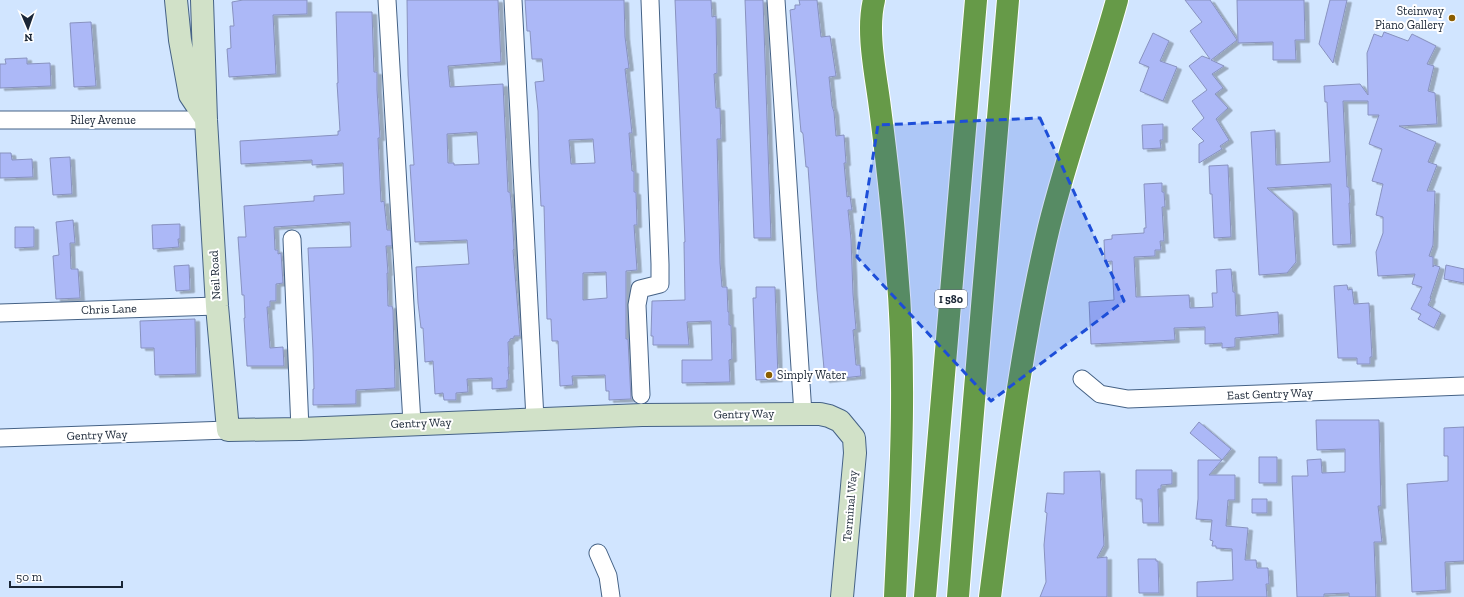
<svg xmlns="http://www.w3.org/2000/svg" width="1464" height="597" font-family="'Zilla Slab',serif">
<defs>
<filter id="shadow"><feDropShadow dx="4.5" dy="2.5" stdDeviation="0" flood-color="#0004"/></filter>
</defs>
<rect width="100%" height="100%" fill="#d1e5ff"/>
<path fill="#acb8f7" stroke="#8892bf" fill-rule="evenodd" filter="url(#shadow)" d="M243 0H307V14L273 15 276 74 229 77 227 49 231 48 230 26H234L232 2Z
M407 0H498L501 62 448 66 450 87 503 84 508 192H510L512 213 514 249 513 250 520 336H514V338L510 339V341L508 342 509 367H508L509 380H507V388L492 389V378L467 379 468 392 456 393V400H444L443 393 435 394 433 361 425 362 423 328H421L418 303 416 267 469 264 467 240 415 242 410 165H414L408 75ZM477 132 479 164 454 165V163H448L447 134Z
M525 0H624L625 37 629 68 625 69 632 133H629L632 171H634V192H636L637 225H634L637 270 626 271V339H628L631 399 609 400V391H606L605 375 572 376 573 385 560 386 558 341H552L551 319H547L544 206H541L539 166 538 111 535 82 544 81 542 59H532L530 31H527ZM593 139 595 163 571 164 569 140ZM606 272 607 298 583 300V273Z
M675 0H711L712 17 716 16 717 73 714 74 716 108H720L721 139H717L720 263 722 287H727L728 312H729V325H731L732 359 729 360 730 382 682 383V360H712L711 321 687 322 689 345H653V336H651L652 301 685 300 684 242H685Z
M745 0H763L771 238H754Z
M799 0H817L821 37 830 36 836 76 829 77 832 106 834 112 836 136 844 135 846 163H844L847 197 850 196 852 210H848L851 239 853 294 856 329 853 330 856 365H860L861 376 825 380 817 291 808 167H806L803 134 802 132H801L790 10 795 9V5H800Z
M1185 0H1210L1237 40 1211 60 1224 66 1212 74 1223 88 1215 94 1228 108 1216 119 1229 140 1220 146 1222 149 1199 163V144L1204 141 1192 129 1204 118 1192 101 1207 90 1189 66 1202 56 1210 59 1190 31 1202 22Z
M1237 0H1304L1305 40H1295L1296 60H1273V42L1238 43Z
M1330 0H1347L1333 63 1319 44Z
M336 12H372L374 72H377V90L380 138H378L381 202 384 201 387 230H391L392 246H386L388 273H387L388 306H392L393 310 395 388 356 390V404L313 405V389H314L313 350 308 248 351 247 350 222 274 227 275 250H278V254L281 253 283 283 276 284V301H270V307H267L270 348 283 347 284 366H247L244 318H245L244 295H242L238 237H246L244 206 314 201V196L344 194 343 163 312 165V160L241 164 240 141 338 135V131H340L337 83H338Z
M91 22 96 86 74 87 70 23Z
M1384 32 1408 41 1412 34 1436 46 1427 64 1434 66 1428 91 1435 93 1437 124 1399 126 1436 142 1428 162 1437 165 1427 191H1435L1433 245 1429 256 1433 257V267L1434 265 1440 267 1430 298 1431 299 1428 305 1441 313 1434 328 1418 319 1421 314 1411 309 1422 287 1412 284 1415 274 1378 276 1376 252 1383 233V217L1376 215 1383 184 1372 181 1382 149 1369 144 1379 115H1368V101H1343L1347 187H1349L1350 203H1349L1351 244 1333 245 1331 184 1267 188 1293 211 1296 262 1287 273 1259 275 1251 132 1275 130 1276 165 1330 162 1327 102H1325L1324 86 1360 84 1368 95 1367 53 1374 34 1382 37Z
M1153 33 1169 41 1160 61 1177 67 1163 101 1140 91 1149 67 1139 63Z
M27 58V64L50 63 51 86 0 88V64H6L5 59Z
M1163 124V140H1160L1161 148 1143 149 1142 125Z
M0 153H11L12 160 32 159 33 177 0 178Z
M70 157 72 194 53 195 50 158Z
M1228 165 1231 237 1214 238 1212 194H1210L1209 166Z
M1162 183V192H1164L1165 207H1162L1164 241H1160L1161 250H1155V256L1134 257 1136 297 1189 295 1190 308 1213 307 1212 293H1217L1216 270 1231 269 1233 292H1235L1236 316 1278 312 1279 334 1235 338V347L1222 348V343L1205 344V327L1174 328 1175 340 1091 344 1089 302 1114 300 1112 261 1105 262 1104 240 1112 239V235L1144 233V228H1146L1144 184Z
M73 220 75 243H70L71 269H78L80 298 56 299 53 256 59 255 56 222Z
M180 224V239H178L179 247 153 249 152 225Z
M15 227H34V247L15 248Z
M189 265 190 290 176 291 174 266Z
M1446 265 1464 269V283L1444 279Z
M1347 285 1348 290 1352 289 1354 304 1369 303 1372 357H1370V364H1357V358H1338L1334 286Z
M756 287H775L778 379 756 380 753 298H756Z
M195 319 196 374 155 375 154 348H141L140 321Z
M1316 420H1379L1381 506H1378L1382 542H1374L1376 597H1349V593L1324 594V597H1297L1292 476H1308L1307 460 1321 459 1322 473 1345 472V449L1317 450Z
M1199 422 1231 449 1222 460 1190 433Z
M1464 427V561L1445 562 1446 590 1412 592 1407 484 1448 481V456H1444V428Z
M1259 457H1277V483H1259Z
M1198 460H1222L1209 475H1235V500H1228L1226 526 1248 528 1245 560H1256L1257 568H1268L1269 584H1266L1267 597H1197V582L1233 580 1232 549 1216 548V546H1212L1213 541 1210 540 1212 520 1196 519 1198 499Z
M1136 470H1172V484L1161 485V489H1158L1159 523H1143L1142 499H1136Z
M1100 471 1104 545 1097 558 1107 557V597H1040L1046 582 1044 545 1047 513 1045 512 1047 493 1064 494V472Z
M1252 499H1267V513H1252Z
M1138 559H1156V561H1158L1159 593H1139Z"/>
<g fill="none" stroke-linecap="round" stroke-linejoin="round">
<g stroke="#456286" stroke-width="19">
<path id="street" d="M387 0 412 423
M513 0 535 419
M776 0 803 414
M0 120H206
M292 239 300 429
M0 313 217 306
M1082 379 1100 394 1128 399 1464 386
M641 395 637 305 640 289 660 284V264L650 0
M0 438 228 430
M598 553 608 576 611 597"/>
</g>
<g stroke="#456286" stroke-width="24">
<path id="secondary" d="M176 0 180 40 190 95 206 119
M202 0 206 120 217 306 228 430 300 429 642 415 803 414H820L829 416 840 421 854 438 855 453 842 597"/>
</g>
<g stroke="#fff" stroke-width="24">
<path id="highway" d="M874 0C866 32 876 75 880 108 887 162 893 216 897 270 907 379 900 489 895 597
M925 597 976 0
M958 597 966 495 1008 0
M990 597C1006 473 1020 348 1049 227 1068 150 1096 76 1117 0"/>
</g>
<use href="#street" stroke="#fff" stroke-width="17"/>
<use href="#secondary" stroke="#d1e1c8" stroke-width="22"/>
<use href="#highway" stroke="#669a48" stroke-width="22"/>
</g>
<path fill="#1d4ed8" fill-opacity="0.2" stroke="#1d4ed8" stroke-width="3" stroke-dasharray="8 5" stroke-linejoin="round" d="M1040 118 1124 301 991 401 857 257 878 125Z"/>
<g fill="#8b5d01" stroke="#fff" stroke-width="1.5">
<circle cx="1452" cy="18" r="4"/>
<circle cx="769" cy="375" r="4"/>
</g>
<g text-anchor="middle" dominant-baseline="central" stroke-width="4" stroke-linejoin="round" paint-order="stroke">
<rect fill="#fff" stroke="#5f6772" stroke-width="1" x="935" y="290" width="32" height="18" rx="3"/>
<g font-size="11" font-weight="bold" fill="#1a2636">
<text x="951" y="299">I 580</text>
</g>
<g font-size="12" fill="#1a2636" stroke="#fff" text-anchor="end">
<text x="1444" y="11">Steinway<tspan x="1444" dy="14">Piano Gallery</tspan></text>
<text x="777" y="375" text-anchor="start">Simply Water</text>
</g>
<g font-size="12" fill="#1a2636" stroke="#fff">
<text x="103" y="120">Riley Avenue</text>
<text transform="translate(215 275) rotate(-93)">Neil Road</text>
<text transform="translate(109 309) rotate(-2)">Chris Lane</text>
<text transform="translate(1270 394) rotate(-2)">East Gentry Way</text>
<text transform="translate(744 414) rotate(-1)">Gentry Way</text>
<text transform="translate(421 423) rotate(-2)">Gentry Way</text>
<text transform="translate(97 435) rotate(-2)">Gentry Way</text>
<text transform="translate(850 506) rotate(-85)">Terminal Way</text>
</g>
</g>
<g transform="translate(28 28) rotate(178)" stroke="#ffffff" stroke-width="3" paint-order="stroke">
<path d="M0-3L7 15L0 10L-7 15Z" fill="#1a2636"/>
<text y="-6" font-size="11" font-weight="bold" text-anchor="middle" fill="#1a2636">N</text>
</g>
<path d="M10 581v6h112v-6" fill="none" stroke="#1a2636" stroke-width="2"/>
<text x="16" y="581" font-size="12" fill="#1a2636" stroke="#ffffff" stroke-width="3" paint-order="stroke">50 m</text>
</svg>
